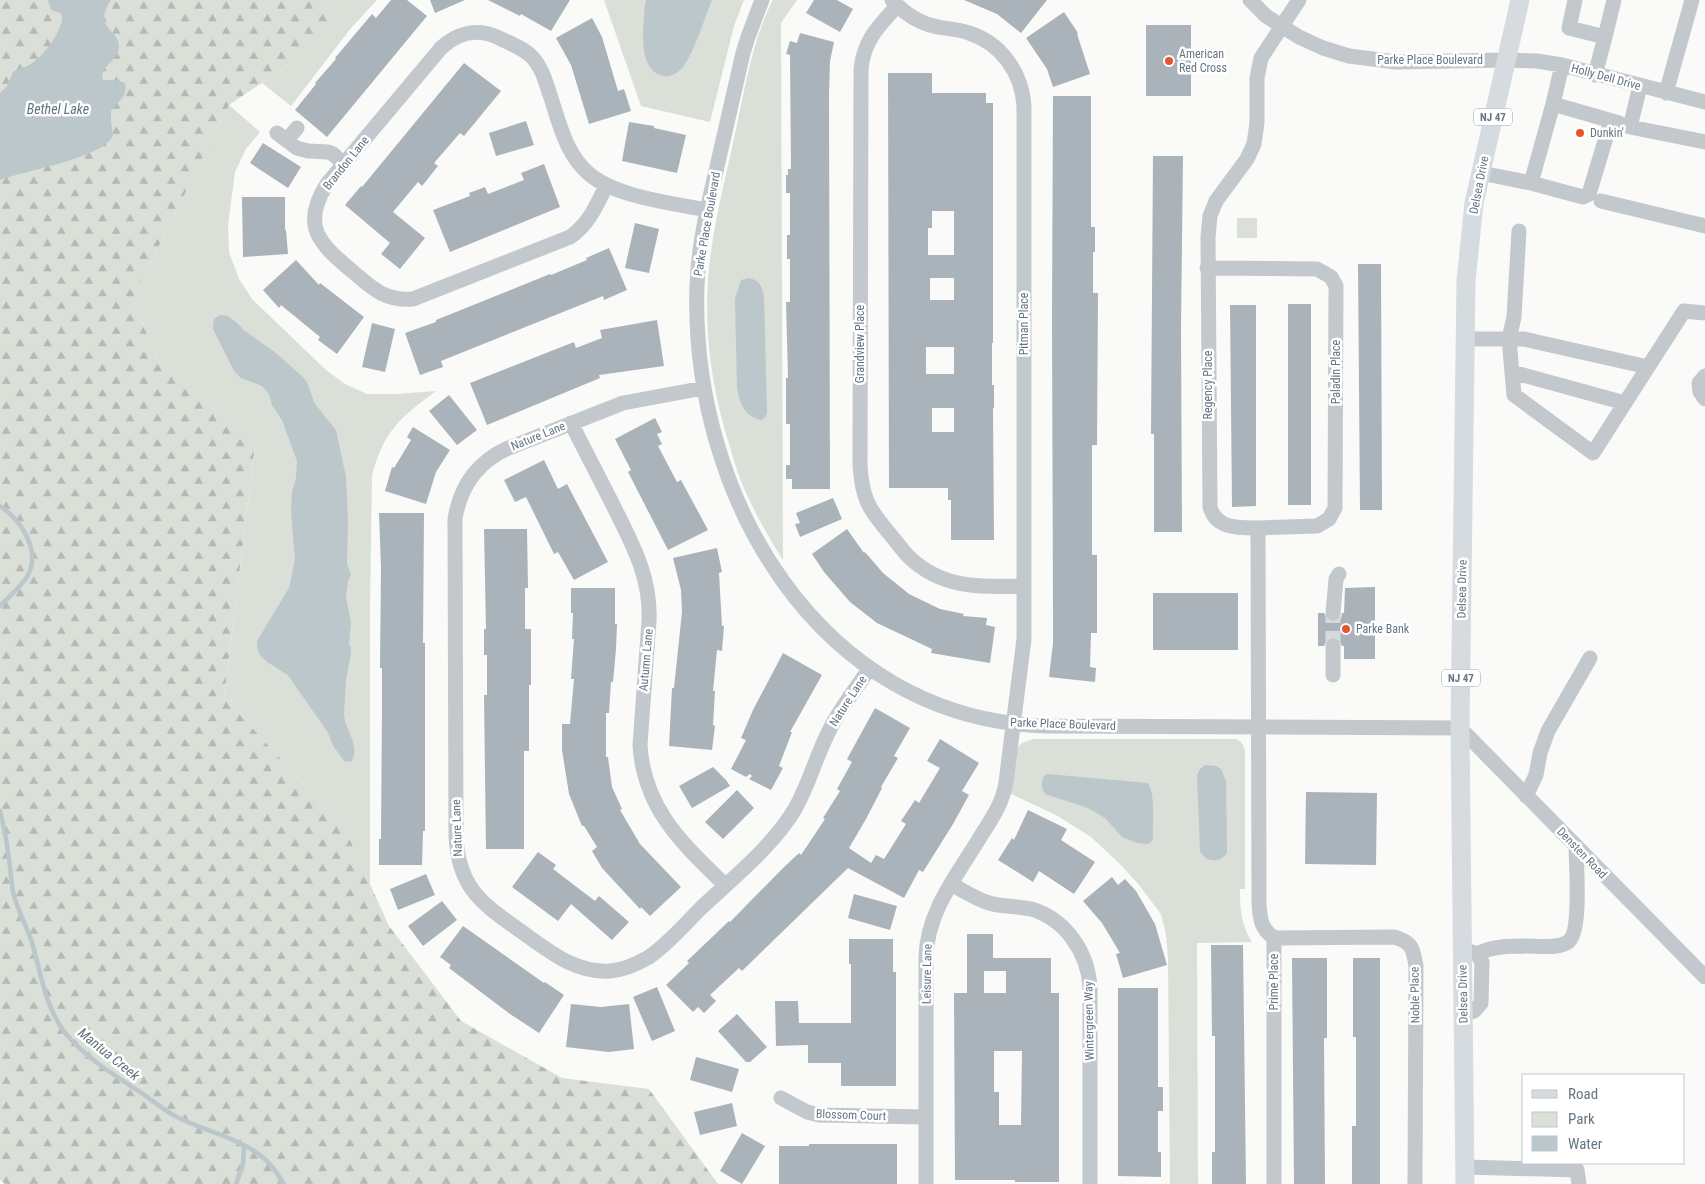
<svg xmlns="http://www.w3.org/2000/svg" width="1705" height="1184" font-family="'Roboto Condensed',sans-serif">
<defs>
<pattern id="forest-firs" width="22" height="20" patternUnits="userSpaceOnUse" patternTransform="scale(1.25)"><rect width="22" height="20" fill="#dadfd7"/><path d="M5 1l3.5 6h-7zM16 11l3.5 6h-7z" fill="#b4b9b4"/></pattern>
</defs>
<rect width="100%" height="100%" fill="#fafaf8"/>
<path fill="#dadfd7" d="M321 0H377L351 28 291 106 262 83 312 49 334 16Z
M604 0H744L734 26 710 122 641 106Z
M773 0H797L781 23 783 560C770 539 758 519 748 497 740 481 735 464 730 447 711 387 702 324 710 260 715 218 726 176 735 134 744 93 753 37 773 0Z
M229 105 260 132 246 149 235 172 228 225 229 252 239 279 252 299 326 370 345 384 367 394H396L436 391C401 417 383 431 372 476L370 604V885L345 829 224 697 255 446 159 362 132 300Z
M1237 218H1257V238H1237Z
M1033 739H1235C1241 740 1243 745 1245 750V889H1240C1240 911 1241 923 1252 942L1197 943 1198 1184H1170L1168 958 1166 934 1161 914 1139 885 1122 866 1091 837 1056 815 1009 793 1016 749 1022 743Z"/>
<path fill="url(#forest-firs)" d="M0 0H321L334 16 312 49 229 105 132 300 159 362 255 445 224 697 345 829 389 926 461 1021 562 1078 649 1089 718 1184H5L0 1180Z"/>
<path fill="#bbc7cb" d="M48 0H111C92 28 119 29 119 46 119 61 98 67 103 80H116L125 83C128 97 119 100 111 111V122L113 136C100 159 26 170 0 180V93L7 86 13 72C19 68 25 68 31 64 43 57 67 26 61 13L51 10Z
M646 0H712C705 17 694 53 683 67 679 72 671 78 663 76 636 69 644 25 645 4Z
M749 278C759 280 762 286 764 296L767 413 765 417 762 420C745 418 739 402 737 387L735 299 741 280Z
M220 315 227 316 236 322 245 331 276 353 303 377 307 383 315 404 336 430 346 477 348 519 347 563 351 575 348 581 346 597 351 623 349 644 351 648V654L346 679 344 715C345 730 361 746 351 762L344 761 334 747 327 731 287 674C281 672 278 668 272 665 262 658 257 655 257 641L289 588 292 574 295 559 291 512 292 492 296 478 297 461 282 420 272 405 269 394 262 386 241 378 234 371 213 329 214 319Z
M1205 765 1216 766 1221 769 1226 781 1227 853C1220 863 1206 863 1200 851L1197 775 1200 769Z
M1047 774 1148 783C1156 796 1152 825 1153 840L1148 844 1137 843 1122 837 1105 818 1088 808 1045 794C1041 787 1041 783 1044 776Z"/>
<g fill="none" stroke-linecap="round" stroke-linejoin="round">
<path stroke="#bbc7cb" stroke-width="4.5" d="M0 506C21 520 42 551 27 577 20 587 9 597 0 606
M0 811C4 827 7 842 9 859 11 871 11 885 14 896 19 913 28 929 33 946 41 975 46 1009 66 1034 87 1059 116 1076 143 1094 154 1102 165 1111 177 1117 214 1136 264 1141 283 1184
M236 1184 243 1164 244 1145"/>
</g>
<path fill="#aab3b9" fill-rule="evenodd" d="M391 0H407L427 16 327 137 295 110 316 84 315 83 336 59 335 58 372 14 376 18Z
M430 0H465L435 13Z
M488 0H570L551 31 521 14 520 16Z
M814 0H837L853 9 840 32 806 13Z
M964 0H1047L1021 33 997 14Z
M1064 12 1078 33 1077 34 1090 74 1053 87 1047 69 1026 38Z
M592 18 602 37 618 91 624 89 631 111 589 124 571 65 556 38Z
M1146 25H1191V96H1146Z
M800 33 834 42 830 61 829 96 830 489H792V479H786V465H790V424H786V378H788L786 302H790V259H787V235H790V193H786V175H788V169H791L790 55 786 54 790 41 797 43Z
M464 63 501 91 464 136 460 133 434 163 438 166 422 186 418 182 393 212 425 238 400 269 381 254 390 243 345 205 361 186 362 187Z
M888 73H932V93H986V103H993V343H992V385H994V408H993L994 540H951V500H948V488H889ZM932 211H954V255H928V228H932ZM930 278H954V300H930ZM926 347H954V374H926ZM932 408H954V432H932Z
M1053 96H1091V227H1095V252H1093V293H1098L1097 445H1092V555H1097V633H1091L1090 667 1096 668 1095 682 1049 677 1053 643V612L1052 318Z
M526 121 534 145 496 156 489 133Z
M629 122 654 126V128L686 135 677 173 622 161Z
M263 143 301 167 288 188 250 163Z
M1153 156H1183L1181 328 1182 532H1154V434H1151Z
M544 164 560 207 450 252 433 210 470 196 469 193 485 187 488 194 524 180 521 173Z
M242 197H285V230H286L288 254 243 257Z
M635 223 659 229 649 273 625 268Z
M609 248 627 290 604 300 603 296 441 361 443 367 420 375 405 333 436 322V320L550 274 551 275 587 260 586 258Z
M296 260 319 285 320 283 364 317 337 354 318 340 320 337 281 305 279 308 263 290Z
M1358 264H1381L1382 510H1360Z
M1288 304H1311V505H1288Z
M1230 305H1256V506L1232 507Z
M657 320 664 366 599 375 600 378 487 425 470 383 574 342 576 348 602 338 600 330Z
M372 323 395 329 385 372 362 367Z
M449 395 477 430 457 445 429 411Z
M655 418 662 432 657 434 662 444 658 446 677 482 681 480 708 530 668 550 628 472 631 470 615 439Z
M413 427 450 450 436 472 426 504 385 491 392 467 394 468 411 440 407 437Z
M544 460 558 489 567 484 608 562 574 580 558 552 554 554 526 497 515 502 504 480Z
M833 498 842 519 800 537 795 524 800 523 796 513Z
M379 513H424L423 643H425V831H423L422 865H379V839H381L382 708V668H380L381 568Z
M484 529H527L528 588H525V629H531V685H529V751H524V849H486L484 695H487V655H484V629H486Z
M847 529 864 553 865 552 883 573 909 594 940 609 964 614 963 616 987 618 986 625 995 627 990 663 931 653 932 649 877 623 850 602 824 572 812 554Z
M717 548 722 572 719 573 722 626H724L722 651 717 650 713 691H715L713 725 715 726 712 750 669 746 672 688H674L682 612 681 590 673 558Z
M1375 587V659H1344V646H1342L1338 638 1333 637 1328 638 1324 646H1318V613H1324L1328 621 1336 622 1341 618 1342 613H1344L1345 588Z
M571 588H615V624H617L616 649 613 682H611L609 713H606V757H608L612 787 622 809 620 810 640 844 681 887 650 916 641 907 640 909 602 868 592 851 597 847 584 826H582L569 794 562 750V724H570L574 679H571L574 639H572L573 613H571Z
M1153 593H1238V650H1153Z
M783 653 822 675 790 732H792L779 766 783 768 771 790 749 779 752 776 750 774 746 777 731 769 746 740 741 738 753 710Z
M875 708 910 728 894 756 898 758 881 787 882 788 866 819 849 848 871 863 876 855 884 859 906 824 901 821 915 800 919 803 940 768 927 761 940 739 979 763 962 791 969 795 953 824 923 872 919 870 904 898 848 868 742 971 739 968 710 995 716 1001 704 1013 698 1007 693 1012 666 985 689 963 687 961 729 921 730 922 782 869 799 853 801 855 825 819 823 818 840 791 837 789 852 762 847 759Z
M713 767 726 780 730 786 692 808 679 786Z
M737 790 754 808 723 839 705 822Z
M1306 792 1377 793 1376 865 1305 864Z
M1028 810 1067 829 1061 840 1095 862 1074 894 1039 871 1033 882 998 860 1012 838 1014 840Z
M538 852 556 865 553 869 595 901 599 896 629 922 612 940 571 904 558 921 512 887Z
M426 874 435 895 398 910 390 889Z
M1112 877 1118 885 1125 879 1136 891 1155 924 1167 965 1123 978 1116 954 1120 953 1102 923 1083 901Z
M854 894 897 906 890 930 848 918Z
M442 901 457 920 423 946 408 926Z
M463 926 544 983 545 982 564 995 539 1033 510 1014 449 968 451 965 440 957Z
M967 934H993V958H1051V993H1059V1182H1015V1180H955L954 993H967ZM984 971H1006V993H984ZM994 1051H1022L1021 1125H999V1092H994Z
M849 939H893V972H896V1086H841V1063H808V1045L776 1046 775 1001H798L799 1023H851V964H849Z
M1211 945H1243L1246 1184H1212V1152H1215V1036H1212Z
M1292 958H1327V1038H1324L1325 1184H1294Z
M1353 958H1380V1184H1352V1126H1356V1037H1353Z
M657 987 675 1031 652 1041 633 997Z
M1118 988H1158V1087H1163V1111H1158V1152H1161V1177L1118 1176Z
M571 1004 601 1007 629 1004 634 1049 609 1052 566 1047Z
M737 1014 767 1047 750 1062H746L718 1031Z
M696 1057 739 1069 732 1092 690 1080Z
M732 1103 737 1126 700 1135 694 1112Z
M742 1133 765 1146 742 1184 720 1171Z
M809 1144H897V1184H779V1146H809Z"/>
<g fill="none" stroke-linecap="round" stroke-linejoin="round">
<path stroke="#d5d9db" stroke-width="15" stroke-dasharray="15 8" stroke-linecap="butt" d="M1333 646V613"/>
<path stroke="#c3c8cc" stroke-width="15" d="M762 0 748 37 743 53C734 92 725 132 716 171 707 209 698 248 697 286 690 495 818 719 1046 726L1460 728 1705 977
M892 0C904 13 920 24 938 27 948 29 959 29 969 33 1001 43 1022 73 1024 106V639L1006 782C1003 802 993 817 982 834 959 873 927 910 926 957V1184
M1250 0 1266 16 1299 37 1323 48 1349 56 1396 62 1507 60 1537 61 1562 65 1705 102
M1575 0 1569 28 1605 37 1595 75
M897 6C878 27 864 40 861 69L860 465C862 498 868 508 889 533 896 541 902 550 909 557 942 589 981 587 1024 586
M1605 37 1614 0
M1640 86 1630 127 1705 142
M1666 93 1692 0
M1553 104 1619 123
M277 133 297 148 308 151 328 152 333 154 344 164
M287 140 297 128
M1481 173 1531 183 1583 197 1589 194 1611 121
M1531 183 1553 104 1562 65
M606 186C597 205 588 225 570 237L413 299C384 301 372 288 352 271 320 244 300 226 327 184L441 48C457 33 477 28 497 37 509 43 524 48 533 58 542 68 545 80 549 92 559 121 565 153 588 173 615 197 672 203 707 210
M1601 201 1705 226
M1207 268 1317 269 1331 277 1336 286 1335 508 1329 519 1317 526 1258 528
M1465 339H1524L1648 367 1593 453 1514 395 1509 339 1514 317 1519 231
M1648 367 1684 311 1705 313
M1512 372 1625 403
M1705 376 1699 383 1700 392 1705 399
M704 388 623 403 506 449C477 463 460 487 455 519L456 835C458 892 486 906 529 937 554 955 578 973 610 971 624 970 637 964 649 957 668 944 685 924 701 908 734 877 772 847 795 809 810 782 816 756 830 729 840 708 856 689 869 669
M571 423C585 450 599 478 613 505 632 544 651 576 649 621L640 745C644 809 682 843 725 885
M1333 613 1336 579 1339 574
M1333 646V675
M1526 796 1536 775 1540 753 1548 731 1590 658
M951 884C964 891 976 899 989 903 1003 907 1017 906 1031 909 1066 919 1088 953 1090 987V1184
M1274 938 1394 937C1412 942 1413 948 1416 966L1415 1184
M1477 954C1493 946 1508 946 1526 946 1538 946 1558 949 1568 942 1582 932 1576 865 1576 847
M1464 1014 1474 1011 1481 1003 1482 962 1477 954 1469 951
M781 1098 807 1112 819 1115 926 1117
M1465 1167 1577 1170 1579 1184
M1274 1184V938C1261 929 1260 919 1259 904L1258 528C1239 528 1216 529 1210 507L1208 237 1210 216 1216 201 1247 159 1254 144 1257 123V78L1261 58 1299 0"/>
<path stroke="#d6dbdf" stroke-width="19" d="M1465 1184 1460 728 1466 281 1474 203 1520 0"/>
</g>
<g fill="#e4572e" stroke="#fff" stroke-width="2">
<circle cx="1169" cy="61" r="5"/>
<circle cx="1580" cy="133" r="5"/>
<circle cx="1346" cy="629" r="5"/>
</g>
<g text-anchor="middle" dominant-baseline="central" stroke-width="5" stroke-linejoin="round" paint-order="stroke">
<g fill="#fff" stroke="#939fa8" stroke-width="1">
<rect x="1474" y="108.5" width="38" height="17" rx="4"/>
<rect x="1442" y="669.5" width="38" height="17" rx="4"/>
</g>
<g font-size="11" font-weight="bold" fill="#657683">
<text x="1493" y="117">NJ 47</text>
<text x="1461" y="678">NJ 47</text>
</g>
<g font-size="12" fill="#657683" stroke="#fff" text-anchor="start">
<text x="1179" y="54">American<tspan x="1179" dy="14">Red Cross</tspan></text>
<text x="1590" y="133">Dunkin'</text>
<text x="1356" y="629">Parke Bank</text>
</g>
<g font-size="12" fill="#657683" stroke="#fff">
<text x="1430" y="60">Parke Place Boulevard</text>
<text transform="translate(1606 77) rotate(15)">Holly Dell Drive</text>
<text transform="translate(346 163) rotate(-51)">Brandon Lane</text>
<text transform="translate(1479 185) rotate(-79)">Delsea Drive</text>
<text transform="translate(707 224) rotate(-80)">Parke Place Boulevard</text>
<text transform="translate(1024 324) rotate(-90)">Pitman Place</text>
<text transform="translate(860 344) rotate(-90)">Grandview Place</text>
<text transform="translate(1336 372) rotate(-90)">Paladin Place</text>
<text transform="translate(1208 385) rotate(-90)">Regency Place</text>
<text transform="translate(538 436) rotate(-22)">Nature Lane</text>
<text transform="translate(1462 589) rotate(-89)">Delsea Drive</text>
<text transform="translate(646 660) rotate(-85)">Autumn Lane</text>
<text transform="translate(848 701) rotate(-57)">Nature Lane</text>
<text transform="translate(1063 724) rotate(2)">Parke Place Boulevard</text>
<text transform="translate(457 828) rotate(-92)">Nature Lane</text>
<text transform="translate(1582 853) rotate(46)">Densten Road</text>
<text transform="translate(927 974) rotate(-89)">Leisure Lane</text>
<text transform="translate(1274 982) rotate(-90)">Prime Place</text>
<text transform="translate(1463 994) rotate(-91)">Delsea Drive</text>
<text transform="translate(1415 995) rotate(-91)">Noble Place</text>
<text transform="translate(1089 1021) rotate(-91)">Wintergreen Way</text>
<text transform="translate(851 1115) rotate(2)">Blossom Court</text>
</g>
<g font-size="14" font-style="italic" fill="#60757c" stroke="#fff">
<text x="58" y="109">Bethel Lake</text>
<text transform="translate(109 1054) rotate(39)">Mantua Creek</text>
</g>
</g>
<rect x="1522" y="1074" width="162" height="90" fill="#ffffff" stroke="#c1c8cd"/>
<rect x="1532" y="1090" width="25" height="8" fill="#d6dbdf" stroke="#c1c8cd"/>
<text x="1568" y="1099" font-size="15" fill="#657683">Road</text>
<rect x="1532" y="1112" width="25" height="15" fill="#dadfd7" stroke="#c1c8cd"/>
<text x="1568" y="1124" font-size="15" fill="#657683">Park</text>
<rect x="1532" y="1136" width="25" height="15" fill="#bbc7cb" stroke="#c1c8cd"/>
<text x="1568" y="1149" font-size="15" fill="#657683">Water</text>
</svg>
